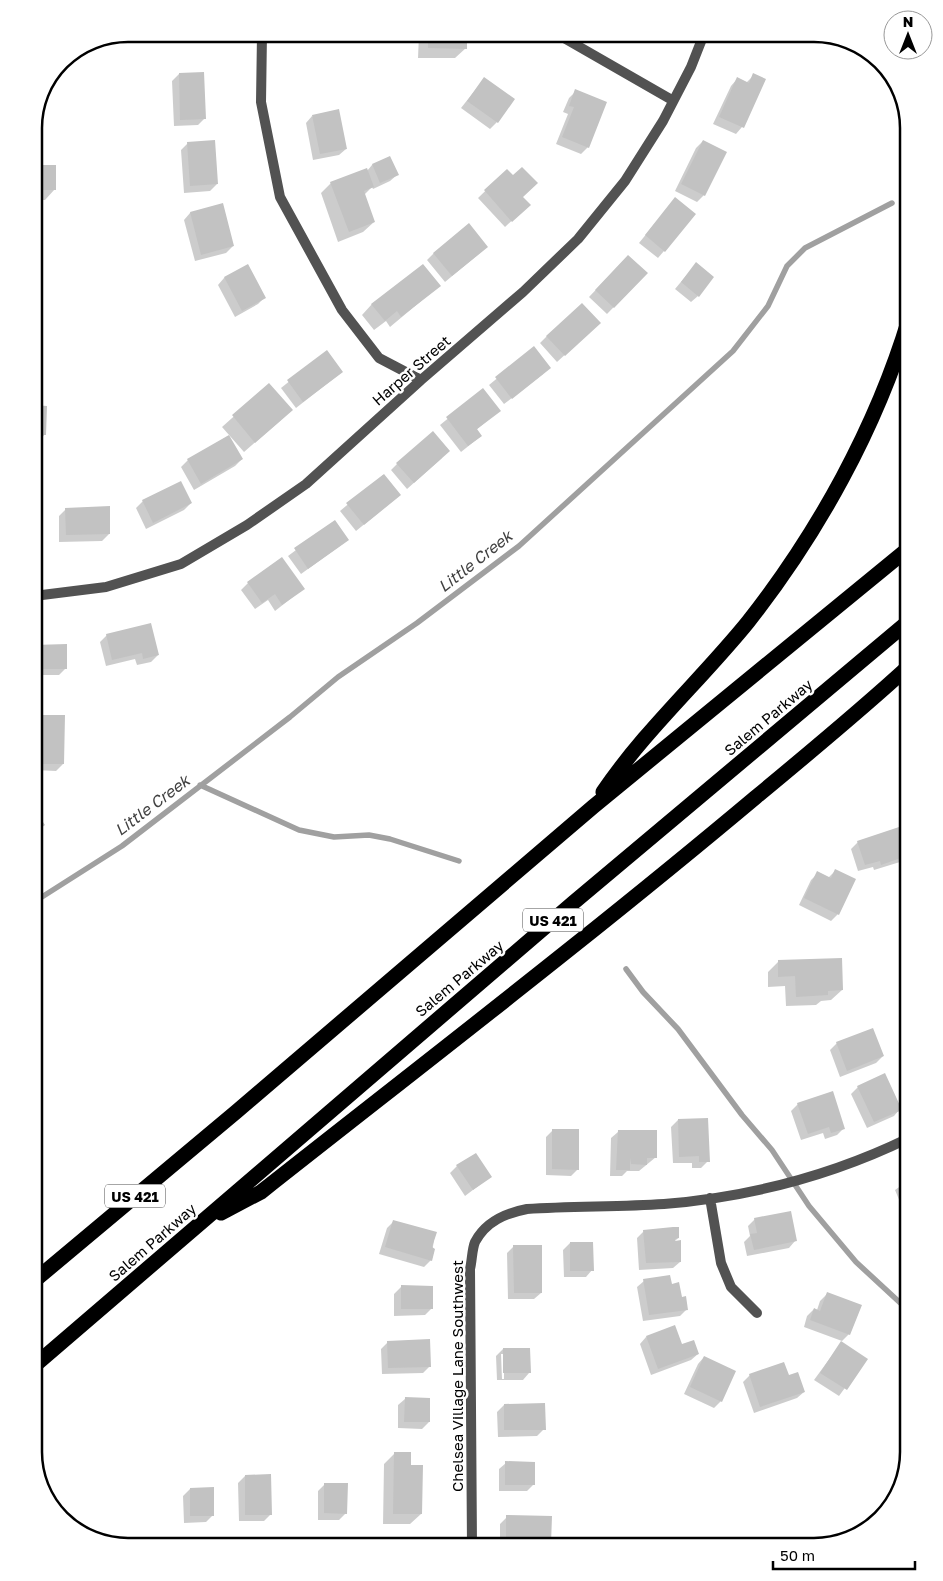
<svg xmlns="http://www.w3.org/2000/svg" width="943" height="1581" font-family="'Golos Text',sans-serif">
<rect width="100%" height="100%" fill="#fff"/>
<path fill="#0003" fill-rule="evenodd" d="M419 34H466V48L455 58H418Z
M179 74 205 118 198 125 174 126 172 81Z
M754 75 765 80 742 127 736 134 713 124 731 86 737 79 746 83Z
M484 79 497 122 490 129 461 108Z
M576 91 588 147 581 154 556 144 568 114 563 112 569 98Z
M312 116 346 149 339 155 313 160 306 123Z
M703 141 725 152 704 195 697 202 675 191 696 148Z
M188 143 217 184 210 191 184 193 181 150Z
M34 146H36V167L55 189 45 200H34Z
M389 157 397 175 390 181 373 189 372 187 364 195 374 222 363 232 338 242 321 193 331 183 367 171 372 165Z
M507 170 513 177 522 197V211L505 227 478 198Z
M222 205 233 246 226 253 195 261 184 220 190 213Z
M669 206 664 251 658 258 639 243Z
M434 253H480L445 282 427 260Z
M628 256 646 274 607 314 589 297Z
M247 266 265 297 258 304 235 317 218 285 224 278Z
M690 271 698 296 691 302 675 289Z
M34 277H39L40 320 34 326Z
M439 286 390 327 386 321 374 330 362 315 372 304Z
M592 330 557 362 540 343 547 336Z
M34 337H40L41 382 34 388Z
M534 348 543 374 504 404 489 385Z
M326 352 342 372 296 408 281 388Z
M269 385 281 420 244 452 222 427Z
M483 390 499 411 476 430 481 436 461 452 440 425Z
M34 407H46L45 434 40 440V449L34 455Z
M228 436 242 459 235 466 194 490 181 467 188 460Z
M442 458 407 489 391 470 397 464Z
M383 475 400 495 356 531 340 511Z
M180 483 191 503 184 510 146 529 136 508 143 501Z
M34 492H39L40 551 34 558Z
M66 509 109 534 102 541 59 542V516Z
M335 521 348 540 301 574 288 556Z
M248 583 303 589 275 611 268 600 255 609 241 590Z
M107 635 158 655 151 662 137 665 135 659 106 666 100 642Z
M34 646H65L66 668 59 675H34Z
M35 716 63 764 56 771 34 770Z
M858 842 907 855 900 862 874 870 873 867 858 871 851 849Z
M835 871 838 914 831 921 799 905 811 880 818 873 828 878Z
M778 962 842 990 831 1000 821 1001 816 1005 786 1006 785 986 768 987V972Z
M837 1043 883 1056 876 1063 840 1077 830 1050Z
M858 1087 900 1109 894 1116 867 1128 851 1094Z
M798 1104 844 1128 837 1135 825 1139 823 1133 801 1140 791 1111Z
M678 1120 708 1161 701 1168H692V1163H673L671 1127Z
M553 1130 578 1169 571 1176 546 1175V1137Z
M618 1132 656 1157 639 1171H627L622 1176H610L611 1138Z
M457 1166 490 1177 465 1196 450 1173Z
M909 1180V1221H908L895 1190Z
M755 1219 795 1241 789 1248 747 1256 744 1242 750 1236 748 1226Z
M394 1221 435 1233 431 1260 424 1267 379 1254 387 1228Z
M644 1231 678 1238 674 1242 680 1262 673 1268 639 1270 637 1238Z
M570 1243 592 1270 586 1277H564L563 1250Z
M514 1246 541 1293 534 1299H508L507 1253Z
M644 1281 671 1285 687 1309 680 1316 643 1321 637 1287Z
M401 1287 432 1308 425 1315 394 1316V1294Z
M827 1294 849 1334 842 1341 804 1327 807 1316 814 1309 817 1310 820 1301Z
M646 1337 698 1354 691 1360 651 1375 640 1344Z
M388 1342 430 1366 423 1373 382 1374 381 1349Z
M841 1343 866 1359 839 1396 814 1380Z
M503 1349 529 1373 523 1380H497L496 1356ZM501 1354H504V1379H502Z
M704 1357 721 1401 714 1408 684 1394 698 1364Z
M750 1375 788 1376 804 1392 797 1398 754 1413 743 1382Z
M405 1399 429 1422 422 1429 398 1428V1405Z
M504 1405 544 1429 537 1436 498 1437 497 1412Z
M395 1453 410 1466 421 1514 410 1524H383L384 1464Z
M506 1463 533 1485 527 1491H499V1469Z
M245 1476 271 1514 264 1521H239L238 1483Z
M325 1484 346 1513 339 1520H318V1491Z
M190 1489 213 1515 206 1522 184 1523 183 1496Z
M507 1517 550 1543 546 1547H500V1524Z"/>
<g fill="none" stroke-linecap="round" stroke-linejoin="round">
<path stroke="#a0a0a0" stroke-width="5.5" d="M200 785 299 830 334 837 369 835 390 839 459 861
M34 902 122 846 290 717 338 677 417 623 519 546 733 351 768 306 787 266 805 248 892 203
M626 969 643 992 678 1029 742 1115 772 1150 809 1206 856 1262 909 1311"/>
</g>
<path fill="#c2c2c2" d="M428 34H467V49L428 48Z
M204 72 206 119 180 120 179 73Z
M753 73 766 79 744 128 719 117 737 77 749 83Z
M484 77 515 99 498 123 467 101Z
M575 89 607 102 589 148 562 137 574 107 569 106Z
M339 109 347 149 320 154 312 115Z
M215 140 218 184 190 186 187 142Z
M703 140 727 152 705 196 681 184Z
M34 145H37L38 165H56V190H34Z
M390 156 399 175 380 183 372 164Z
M522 167 538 183 523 197 531 205 512 222 484 190 507 169 513 175Z
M367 168 374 187 364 191 375 222 349 232 330 182Z
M675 197 696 214 665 252 645 235Z
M223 203 234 246 201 255 190 212Z
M34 210H38L39 256H34Z
M469 223 488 247 452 276 433 253Z
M628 255 648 273 614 308 595 290Z
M696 262 714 277 699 297 681 282Z
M248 264 266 298 242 311 224 277Z
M423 264 441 286 401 317 397 311 385 321 371 304Z
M34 275H41V321H34Z
M582 303 601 323 565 356 546 336Z
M34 336H41L42 382H34Z
M534 346 551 368 512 399 495 377Z
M327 350 343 372 303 402 287 380Z
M269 383 293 410 255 443 232 415Z
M483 388 501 411 477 429 482 436 468 446 446 417Z
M34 405 47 406 46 435H41V449H34Z
M433 431 450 451 414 483 396 463Z
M229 435 243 459 201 484 187 459Z
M384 474 401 495 364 525 346 503Z
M181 481 192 503 153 523 142 500Z
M34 491H40L42 552H34Z
M110 506V534L66 535 65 508Z
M335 520 349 540 308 569 294 548Z
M282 557 305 589 282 605 275 594 262 603 247 582Z
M151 623 159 655 143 659 142 653 112 660 106 634Z
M67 644V669H34V645Z
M34 715H65L64 764H40V735H34Z
M34 809 45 825 34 833Z
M899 827 909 855 881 865 880 861 865 865 857 841Z
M835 869 856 879 839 915 804 898 817 871 831 878Z
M842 958 843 990 828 991V995L796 997 795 976 778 977V960Z
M873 1028 884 1056 847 1071 836 1042Z
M885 1073 902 1110 874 1122 857 1086Z
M833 1091 845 1129 831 1133 829 1127 808 1134 797 1103Z
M708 1118 710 1162H699V1156L679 1157 678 1119Z
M552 1129H579V1170L552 1169Z
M618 1130H657V1158H647V1165L631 1164 630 1158V1170H616Z
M476 1153 492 1177 473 1190 456 1165Z
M909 1178V1201L901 1182Z
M791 1211 797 1241 754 1250 750 1234 757 1233 754 1218Z
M393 1220 437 1232 432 1247 435 1249 432 1261 385 1247Z
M673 1227H679V1238L675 1239V1241L681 1240V1262L646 1263 643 1230Z
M570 1242H593L594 1271H570Z
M513 1245H542V1293H514Z
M670 1275 672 1284 679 1282 682 1297 686 1296 688 1310 649 1315 643 1279Z
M401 1285 433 1286V1309H401Z
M827 1292 862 1305 850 1335 810 1320 814 1308 820 1311Z
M675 1325 682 1344 694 1340 699 1354 658 1369 646 1336Z
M430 1339 431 1367 388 1368 387 1341Z
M841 1341 868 1359 847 1390 820 1373Z
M503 1348H530L531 1373H503Z
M704 1356 736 1371 722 1402 690 1387Z
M784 1362 789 1375 798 1372 805 1392 760 1407 749 1374Z
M405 1397 430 1398V1422H404Z
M545 1403 546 1430H504V1404Z
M394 1452H411V1465H423L422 1514H393Z
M505 1461 535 1462V1485H505Z
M271 1474 272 1515H245V1475Z
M324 1483H348L347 1514 324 1513Z
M214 1487V1516H190V1488Z
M506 1515 552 1516 551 1544 506 1543Z"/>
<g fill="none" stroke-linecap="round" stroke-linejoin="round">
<path stroke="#525252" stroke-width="10" d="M262 34 261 102 280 197 342 310 379 358 421 380
M557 34 672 100
M34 596 106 587 181 564 247 525 306 484 421 380 523 292 578 239 625 181 663 121 691 67 704 34
M909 985 904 949 909 928
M710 1198 721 1263 731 1287 757 1313
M472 1547 470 1269C472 1261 472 1249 475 1242 486 1221 506 1213 527 1209 573 1206 619 1207 664 1204 749 1197 833 1175 909 1138"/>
<path stroke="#000" stroke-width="15" d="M603 792C645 730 701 680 748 622 818 533 876 428 909 319
M221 1213 261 1192C427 1061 594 933 756 797 808 754 860 711 909 666
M34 1281 236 1112 594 806 909 548
M34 1366 573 903 909 621"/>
</g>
<g text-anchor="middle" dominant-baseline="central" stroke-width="5" stroke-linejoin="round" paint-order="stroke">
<g fill="#fff" stroke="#4c4c4c" stroke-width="1">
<rect x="523" y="908.5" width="60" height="23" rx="4"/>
<rect x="105" y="1184.5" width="60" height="23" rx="4"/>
</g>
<g font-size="14" font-weight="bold" fill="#000">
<text x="553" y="920">US 421</text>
<text x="135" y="1196">US 421</text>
</g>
<g font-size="15" fill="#000" stroke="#fff">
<text transform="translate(411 370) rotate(-41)">Harper Street</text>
<text transform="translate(768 717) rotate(-40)">Salem Parkway</text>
<text transform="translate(459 978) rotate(-40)">Salem Parkway</text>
<text transform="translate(152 1242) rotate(-41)">Salem Parkway</text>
<text transform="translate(457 1376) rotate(-90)">Chelsea Village Lane Southwest</text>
</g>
<g font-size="16" font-style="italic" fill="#414141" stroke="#fff">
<text transform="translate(475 561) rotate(-38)">Little Creek</text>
<text transform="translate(152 805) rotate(-37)">Little Creek</text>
</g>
</g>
<path d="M0 0H943V1581H0ZM128 42H814A86 86 0 0 1 900 128V1452A86 86 0 0 1 814 1538H128A86 86 0 0 1 42 1452V128A86 86 0 0 1 128 42Z" fill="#fff" fill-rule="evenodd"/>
<path fill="none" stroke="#000" stroke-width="2.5" d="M128 42H814A86 86 0 0 1 900 128V1452A86 86 0 0 1 814 1538H128A86 86 0 0 1 42 1452V128A86 86 0 0 1 128 42Z"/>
<g transform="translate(908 35)"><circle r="24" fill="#ffffff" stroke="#999999"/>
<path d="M0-4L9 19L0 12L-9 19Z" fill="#000000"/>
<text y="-8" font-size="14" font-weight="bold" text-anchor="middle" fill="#000000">N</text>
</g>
<path d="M773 1561v8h142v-8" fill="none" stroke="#000000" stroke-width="2.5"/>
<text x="780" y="1561" font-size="15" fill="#000000" stroke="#ffffff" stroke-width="4" paint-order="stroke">50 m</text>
</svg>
